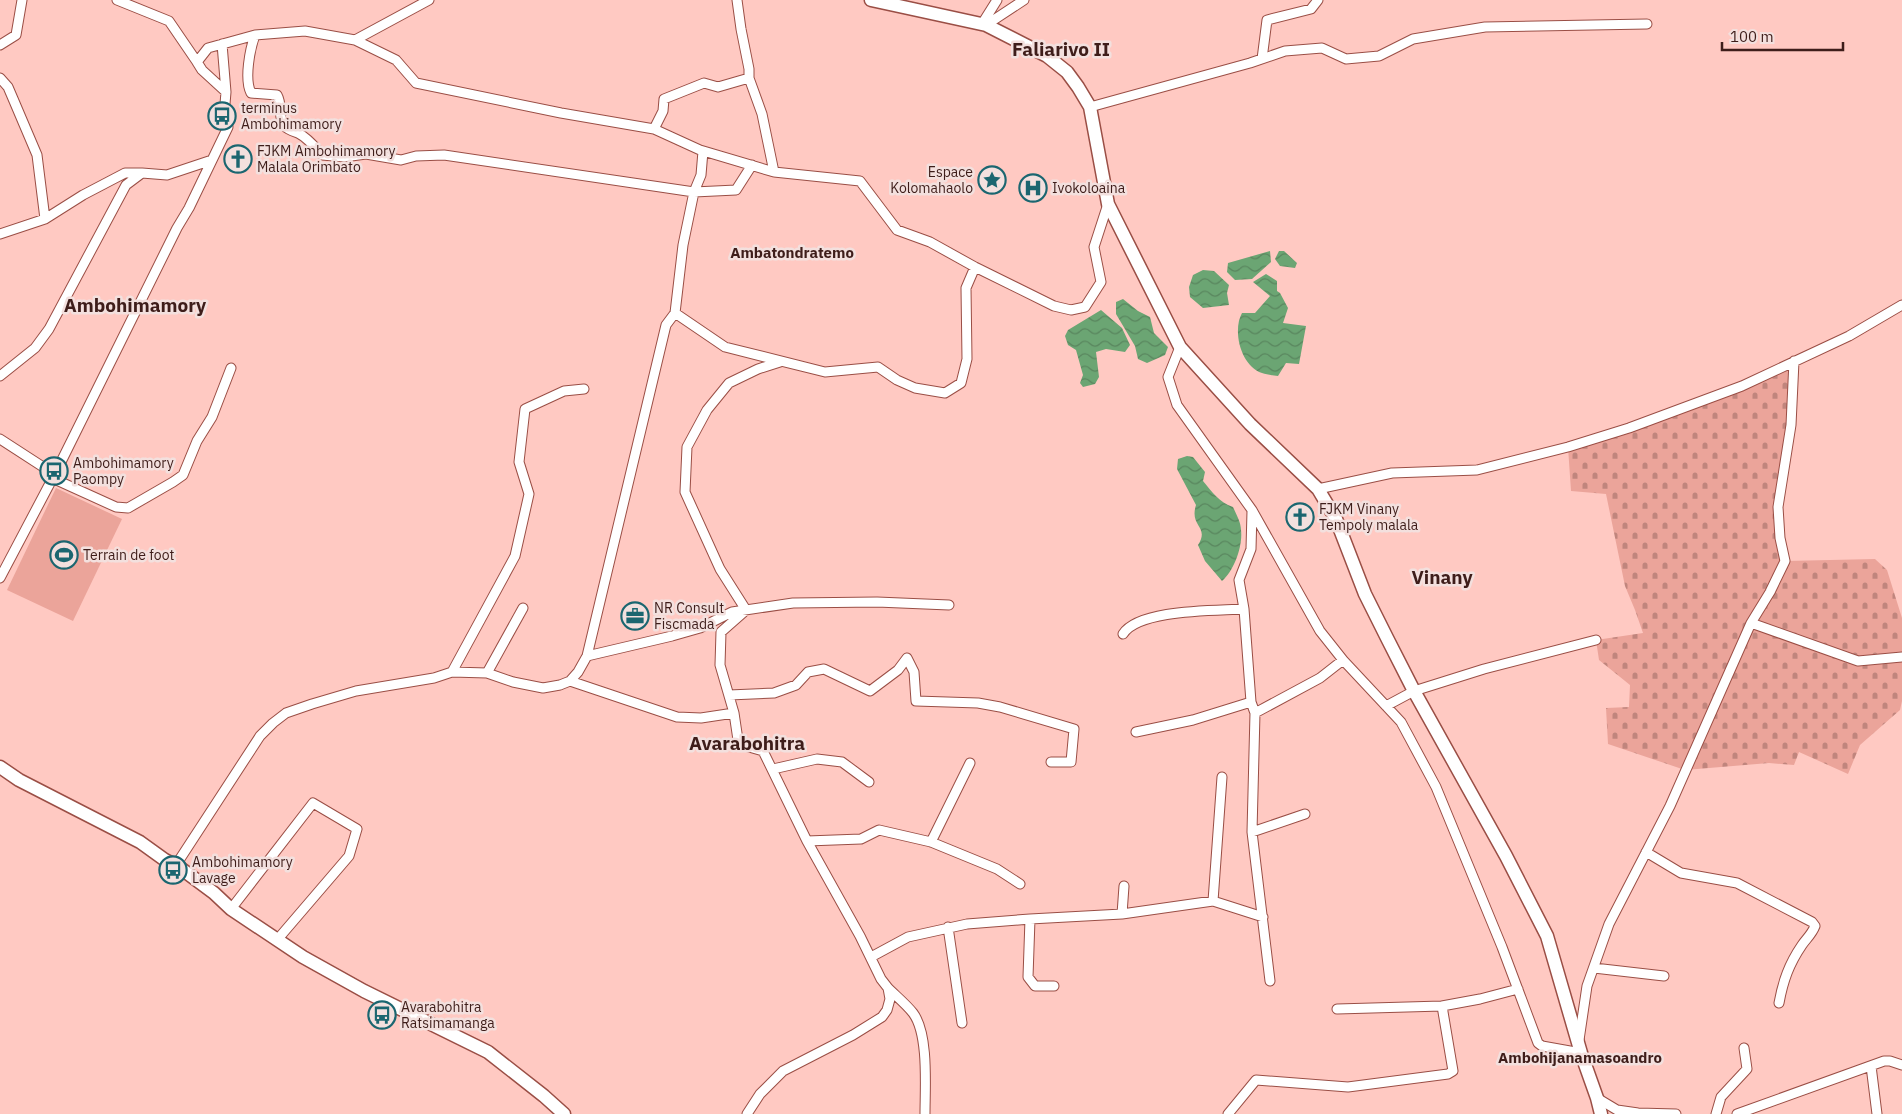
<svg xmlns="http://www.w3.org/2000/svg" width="1902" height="1114" font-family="'IBM Plex Sans',sans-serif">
<defs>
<pattern id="cemetery-stones" width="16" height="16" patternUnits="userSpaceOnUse" patternTransform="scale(1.25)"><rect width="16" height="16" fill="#eba49a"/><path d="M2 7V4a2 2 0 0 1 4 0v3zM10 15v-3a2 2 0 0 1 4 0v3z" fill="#c0857d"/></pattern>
<pattern id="water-waves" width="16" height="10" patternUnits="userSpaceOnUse" patternTransform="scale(1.25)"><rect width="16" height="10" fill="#6ba573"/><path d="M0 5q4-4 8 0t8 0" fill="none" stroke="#59865e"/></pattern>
</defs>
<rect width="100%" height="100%" fill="#ffc9c2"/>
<path fill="url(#cemetery-stones)" d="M1794 361 1778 507 1785 561 1875 559 1887 570 1902 618V701L1900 710 1860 745 1848 774 1799 752 1794 765 1769 763 1685 770 1608 744 1606 708 1629 707 1630 685 1599 660 1596 640 1643 633 1635 610 1625 586 1606 494 1571 491 1568 447 1629 428Z"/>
<path fill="#eba49a" d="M56 488 122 519 73 621 7 590Z"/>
<path fill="url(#water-waves)" d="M1270 251 1271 262 1252 279 1235 280 1227 272 1228 263Z
M1279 251H1284L1297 263 1295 268 1280 266 1275 259Z
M1203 270 1214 271 1229 285 1227 293 1229 305 1203 308 1190 297 1189 287 1193 275Z
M1266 274 1277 281V291L1280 293 1288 308 1283 323 1306 326 1299 364 1286 363 1278 376C1273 375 1267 375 1262 373 1241 366 1232 331 1242 313H1255L1270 296 1253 282Z
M1123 299 1138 311 1150 317 1154 333 1168 347 1165 355 1147 363 1138 359 1135 346 1116 314V302Z
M1101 310 1122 328 1130 345 1125 352 1106 349 1096 352 1099 377 1095 384 1083 387 1080 383 1083 375 1076 350 1068 345 1065 336 1068 330Z
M1187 456 1193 457 1205 472 1203 481C1212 492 1219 502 1233 507 1236 514 1241 522 1241 530 1243 546 1234 571 1222 581L1205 561 1198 545C1210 526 1189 527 1196 505L1177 469 1178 459Z"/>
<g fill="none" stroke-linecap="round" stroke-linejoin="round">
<g stroke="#9a4e45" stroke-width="11">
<path id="street" d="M117 0 169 21 197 62
M737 0 741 29 749 69V78L762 114 774 172
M982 24 997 0
M986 25 1024 0
M255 35C250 49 244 79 251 93L277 95C282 104 279 113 282 122 285 129 292 131 298 133 308 138 315 147 322 155L344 157 366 154 401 160 416 156 444 155 694 192 736 190 752 165
M355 40 396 60 416 83 561 113 654 129 700 150 774 172 860 181 897 230 930 242 975 267 1054 306 1071 310 1085 307 1101 282 1094 247 1108 204
M222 44 226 92
M0 45 16 35 22 0
M1262 59 1267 20 1311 9 1318 0
M0 78 8 87 14 101 37 155 45 219
M1090 107 1250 63 1285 51 1322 48 1346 59 1379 56 1413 39 1485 27 1647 24
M654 129 663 111 664 99 704 83 718 87 749 78
M0 234 45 219 83 195 125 173H142
M675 313 683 245 694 192 701 175 703 151
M1180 347 1168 377 1177 405 1252 510 1320 631 1343 660 1401 722 1436 787 1502 947 1538 1043 1542 1046 1581 1053
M0 376 35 348 49 329 126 185 142 173 167 175 212 160
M0 439 54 474
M52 478 116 507 128 508 173 482 183 475 197 441 212 417 231 368
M1318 489 1392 473 1477 470 1568 447 1629 428 1742 386 1849 336 1902 305
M0 578 58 468 177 228 189 208 228 127 225 104 226 92 202 70 197 62 208 48 255 35 305 31 355 40 429 0
M1751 623 1858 661 1902 657
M1123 634C1139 609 1215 611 1244 609
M587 656 666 325 675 313 725 347 825 372 878 367 897 380 915 388 945 393 961 383 967 359 966 288 975 267
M452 672 515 556 529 494 519 462 525 409 564 391 584 389
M487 673 523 608
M570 681 677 717 701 718 734 713 738 740 749 747 763 751 807 841 860 936 881 979 888 988 890 999 887 1010 882 1017 853 1035 783 1071 760 1094 747 1114
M729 695 774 693 796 685 808 672 824 669 870 691 898 670 907 658 914 672 916 701 978 703 1000 707 1074 729 1071 762H1051
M1251 702 1244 609 1239 580 1251 549 1252 511
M1386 706 1414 691 1484 669 1596 640
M734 713 720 665 721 632 746 610 720 569 685 492 687 447 707 410 729 383 758 369 780 362
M1255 713 1320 678 1343 660
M1136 732 1193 720 1251 702 1255 713 1252 832 1270 981
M773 769 817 759 842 762 869 782
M1252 832 1305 814
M807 841 861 839 879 830 931 842 997 869 1020 884
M931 842 970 763
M1646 852 1681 873 1737 883 1812 922 1815 926C1812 934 1806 939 1802 945 1789 964 1783 981 1779 1003
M176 865 260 736 273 723 286 713 312 704 356 691 434 678 452 672 487 673 513 682 543 688 560 685 570 681 578 672 587 656 672 636 700 628 732 612 793 603 877 602 949 605
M1213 901 1263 917
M231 909 313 803 357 829 349 856 277 940
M1122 914 1213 901 1222 777
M1030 919 1122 914 1124 886
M948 927 962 1023
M871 957 908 937 967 924 1030 919 1028 977 1035 986H1054
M1594 968 1664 976
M888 988C896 996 906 1004 913 1013 929 1034 925 1088 925 1114
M1442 1006 1480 999 1518 989
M1579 1040 1587 986 1609 924 1670 806 1751 623 1770 592 1785 561 1780 538 1778 507 1791 425 1794 361
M1871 1066 1877 1114
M1597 1098 1617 1110 1638 1113 1676 1114
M1228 1114 1256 1080 1348 1087 1448 1074 1453 1071 1442 1006 1337 1009
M1716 1114 1721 1097 1747 1069 1744 1048
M1737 1114 1884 1061H1890L1902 1065"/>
</g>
<g stroke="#9a4e45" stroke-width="15">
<path id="secondary" d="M871 0 986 25 1047 56 1067 72 1078 87 1090 107 1108 204 1180 347 1250 424 1318 489 1336 519 1365 594 1387 638 1414 691 1506 856 1547 936 1581 1053 1597 1098 1601 1114
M0 767 19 780 140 842 165 860 179 867 214 893 231 909 303 957 364 991 488 1052 544 1096 564 1114"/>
</g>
<use href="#street" stroke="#fff" stroke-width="9"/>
<use href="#secondary" stroke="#fff" stroke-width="12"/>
</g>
<defs>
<g id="bus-ring" transform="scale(1.4375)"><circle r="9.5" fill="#f3e0de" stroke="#1b6670" stroke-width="1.5"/><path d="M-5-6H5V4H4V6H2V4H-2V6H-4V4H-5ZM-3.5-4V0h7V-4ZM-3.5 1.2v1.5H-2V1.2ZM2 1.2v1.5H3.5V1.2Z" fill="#1b6670"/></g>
<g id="church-ring" transform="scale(1.4375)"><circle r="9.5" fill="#f3e0de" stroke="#1b6670" stroke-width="1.5"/><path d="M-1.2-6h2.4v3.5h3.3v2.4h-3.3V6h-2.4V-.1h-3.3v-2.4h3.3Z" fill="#1b6670"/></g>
<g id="sight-ring" transform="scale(1.4375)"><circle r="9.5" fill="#f3e0de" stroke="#1b6670" stroke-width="1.5"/><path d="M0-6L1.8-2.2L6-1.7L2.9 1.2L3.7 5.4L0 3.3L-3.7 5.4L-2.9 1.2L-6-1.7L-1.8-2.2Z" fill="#1b6670"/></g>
<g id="hospital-ring" transform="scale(1.4375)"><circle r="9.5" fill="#f3e0de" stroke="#1b6670" stroke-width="1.5"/><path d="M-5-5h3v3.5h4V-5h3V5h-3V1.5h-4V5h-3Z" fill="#1b6670"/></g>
<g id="stadium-ring" transform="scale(1.4375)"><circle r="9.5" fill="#f3e0de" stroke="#1b6670" stroke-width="1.5"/><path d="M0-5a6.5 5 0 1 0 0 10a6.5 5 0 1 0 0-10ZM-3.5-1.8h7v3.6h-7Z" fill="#1b6670"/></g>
<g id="office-ring" transform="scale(1.4375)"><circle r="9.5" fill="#f3e0de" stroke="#1b6670" stroke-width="1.5"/><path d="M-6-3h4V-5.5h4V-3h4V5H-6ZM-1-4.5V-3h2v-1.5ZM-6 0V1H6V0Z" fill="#1b6670"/></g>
</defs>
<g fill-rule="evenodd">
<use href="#bus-ring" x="222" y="116"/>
<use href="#church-ring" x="238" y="159"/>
<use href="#sight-ring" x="992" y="180"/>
<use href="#hospital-ring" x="1033" y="188"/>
<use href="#bus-ring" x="54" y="471"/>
<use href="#church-ring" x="1300" y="517"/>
<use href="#stadium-ring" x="64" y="555"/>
<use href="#office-ring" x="635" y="616"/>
<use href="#bus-ring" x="173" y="870"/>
<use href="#bus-ring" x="382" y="1015"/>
</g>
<g text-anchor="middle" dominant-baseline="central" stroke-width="5" stroke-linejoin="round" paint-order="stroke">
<g font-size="14" fill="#3e1d1a" stroke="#f3e0de" text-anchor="start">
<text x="241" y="108">terminus<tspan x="241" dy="16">Ambohimamory</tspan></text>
<text x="257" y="151">FJKM Ambohimamory<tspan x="257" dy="16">Malala Orimbato</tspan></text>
<text x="973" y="172" text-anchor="end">Espace<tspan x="973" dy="16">Kolomahaolo</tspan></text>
<text x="1052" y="188">Ivokoloaina</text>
<text x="73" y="463">Ambohimamory<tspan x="73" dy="16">Paompy</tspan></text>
<text x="1319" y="509">FJKM Vinany<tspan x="1319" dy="16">Tempoly malala</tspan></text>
<text x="83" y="555">Terrain de foot</text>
<text x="654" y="608">NR Consult<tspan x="654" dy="16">Fiscmada</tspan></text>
<text x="192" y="862">Ambohimamory<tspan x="192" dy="16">Lavage</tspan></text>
<text x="401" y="1007">Avarabohitra<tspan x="401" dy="16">Ratsimamanga</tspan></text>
</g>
<g font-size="15" font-weight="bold" fill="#3e1d1a" stroke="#f3e0de">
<text x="792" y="252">Ambatondratemo</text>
<text x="1580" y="1057">Ambohijanamasoandro</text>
</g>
<g font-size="19" font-weight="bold" fill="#3e1d1a" stroke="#f3e0de">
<text x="1061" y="49">Faliarivo II</text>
<text x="135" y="305">Ambohimamory</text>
<text x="1442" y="577">Vinany</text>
<text x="747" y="743">Avarabohitra</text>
</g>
</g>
<path d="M1722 42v8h121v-8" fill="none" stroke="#3e1d1a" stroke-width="2.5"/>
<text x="1730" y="42" font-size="15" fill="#3e1d1a" stroke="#f3e0de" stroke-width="4" paint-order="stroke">100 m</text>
</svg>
